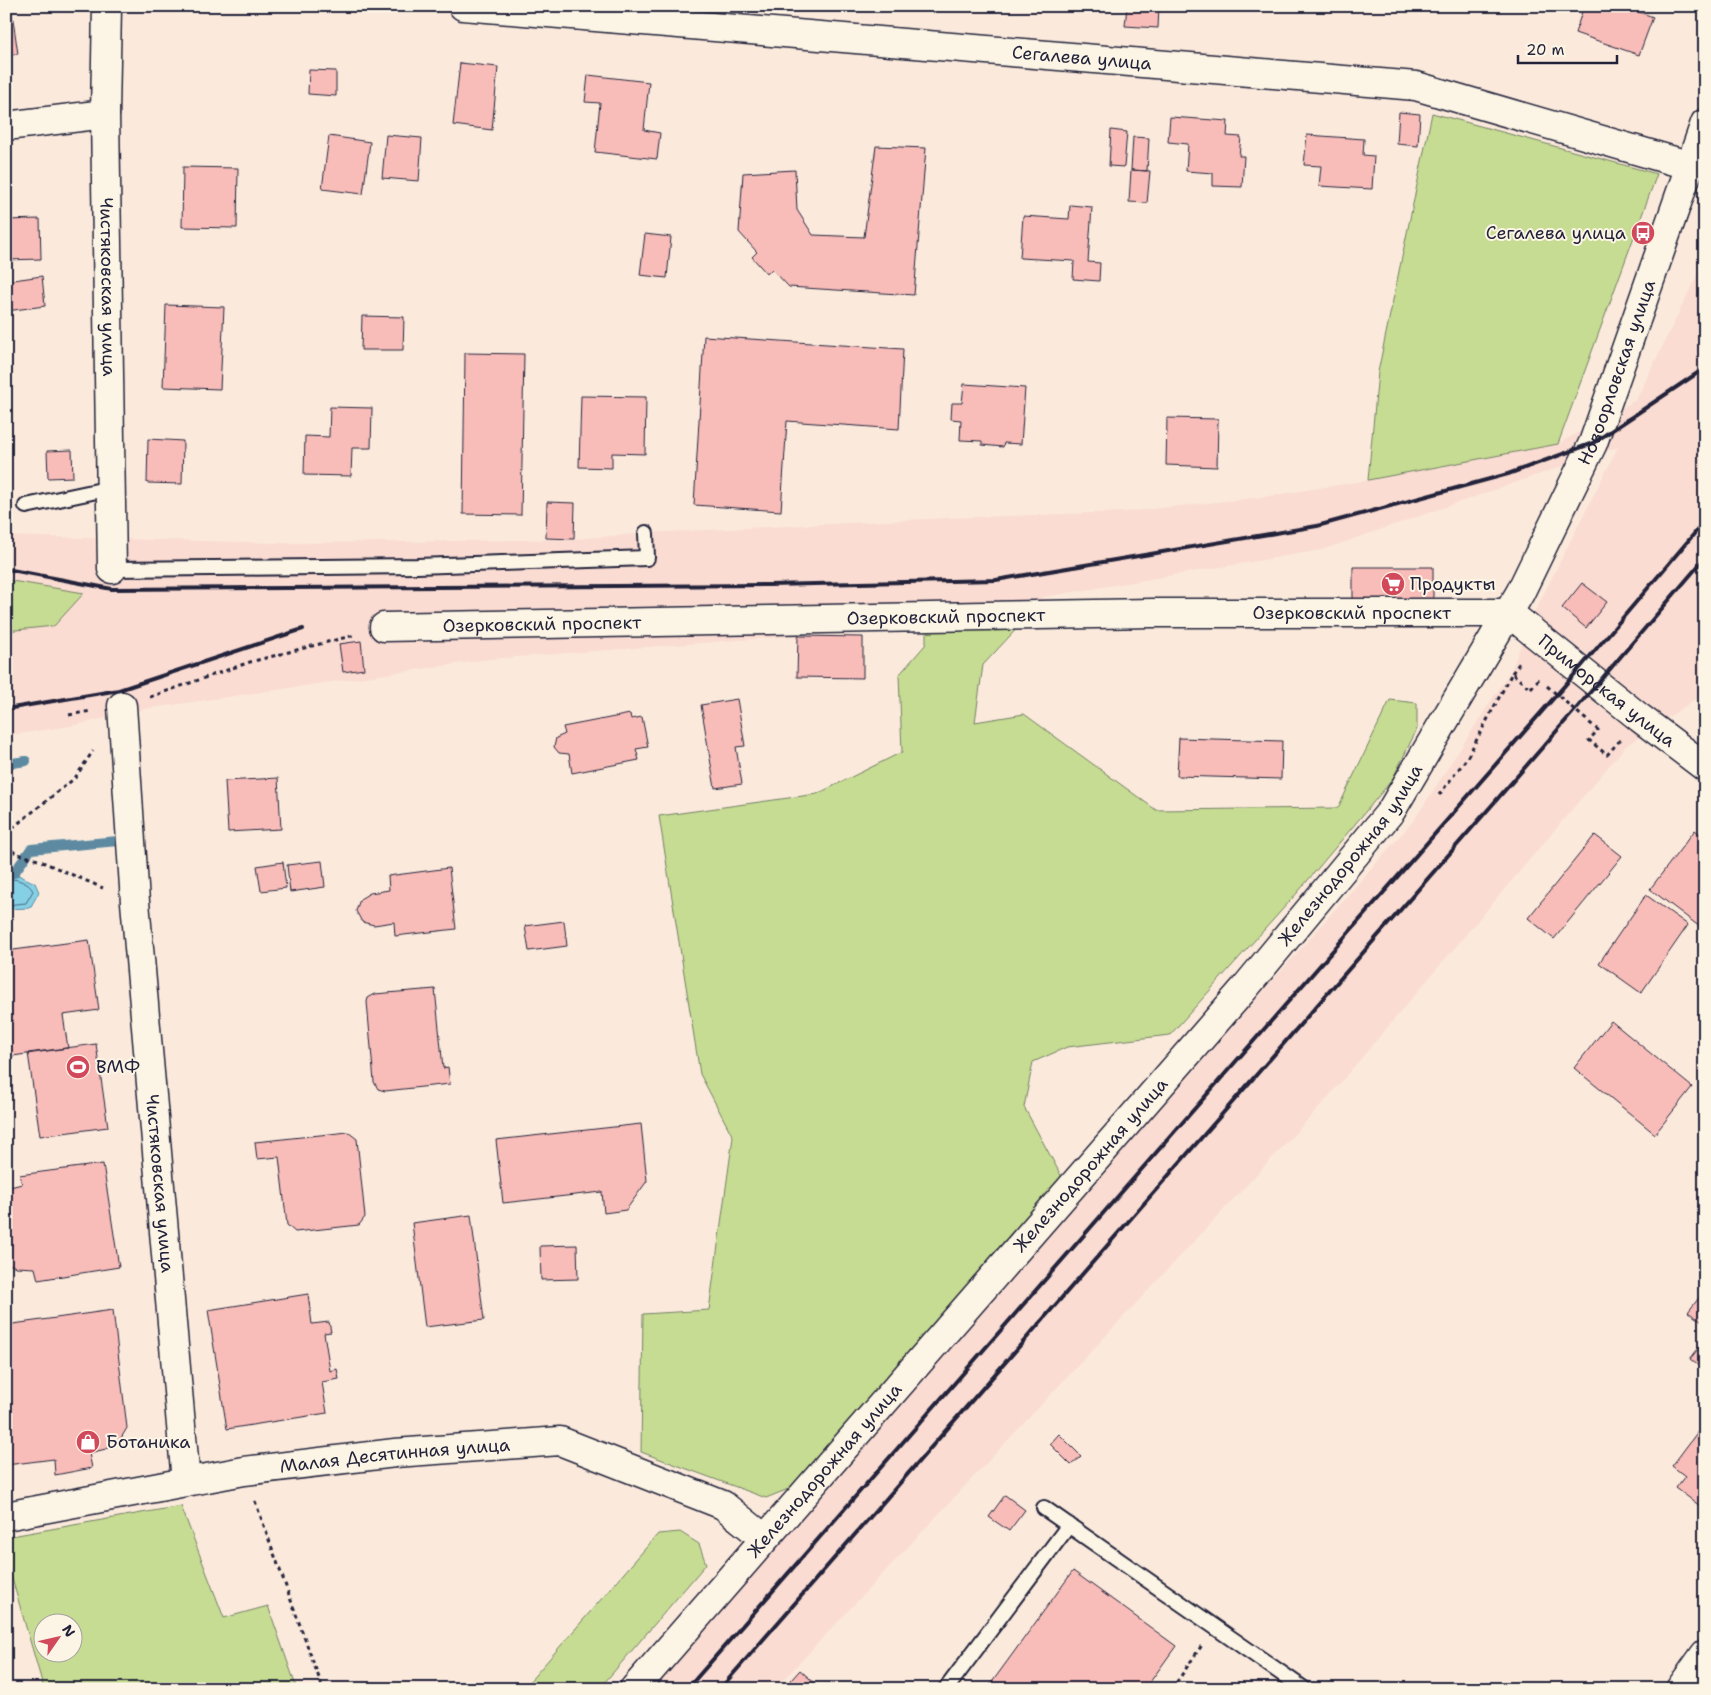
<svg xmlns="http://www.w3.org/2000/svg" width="1711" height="1695" font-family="'Shantell Sans',sans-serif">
<rect width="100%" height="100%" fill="#fbeadc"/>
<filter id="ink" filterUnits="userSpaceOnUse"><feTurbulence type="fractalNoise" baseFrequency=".02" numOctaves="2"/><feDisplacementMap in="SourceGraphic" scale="10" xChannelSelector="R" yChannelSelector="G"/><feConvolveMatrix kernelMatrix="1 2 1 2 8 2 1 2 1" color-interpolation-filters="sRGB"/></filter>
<g filter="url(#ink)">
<path fill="#fadcd2" d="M1702 265 1705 267V690L1700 696 1626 746 1319 1108 775 1689H648L1414 820 1511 670 1534 613 1618 447 1322 550 1044 597 1018 619 491 659 145 709 71 726 6 736V536L280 543 387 542 574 539 646 533 946 518 1123 512 1263 497 1368 480 1558 444 1636 400Z"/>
<path fill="#c6dc92" stroke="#747f66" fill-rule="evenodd" d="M1432 113 1657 174 1558 444 1368 480 1378 372Z
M6 580 84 593 54 626 6 631Z
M1021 624 983 665 975 722 1024 714 1156 810 1338 808 1390 700 1417 703V729L1392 780 1298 892 1170 1035 1067 1047 1033 1062 1024 1107 1064 1181 796 1486 766 1498 641 1452 643 1314 709 1310 733 1137 700 1074 659 816 817 794 902 752 899 675 926 644V627Z
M181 1506 224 1618 268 1606 297 1689H44L6 1558V1537ZM72 1622V1652H42V1622Z
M680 1532 699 1544 706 1564 599 1689H523L658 1534Z"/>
<path fill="#85d0e5" stroke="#5d8aa1" d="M14 873 35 883 39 892 30 908 6 909V874Z"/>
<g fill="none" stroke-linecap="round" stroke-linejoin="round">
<path stroke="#4a687f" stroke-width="1" d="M6 879C15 878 29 882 33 891L26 903 6 905"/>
<path stroke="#5d8aa1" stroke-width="10" d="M6 764 26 761
M14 873 31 849 118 841"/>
</g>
<path fill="#f9bdb9" stroke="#22223b" d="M6 6H11L18 54 6 56Z
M1127 6H1159L1158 28 1125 26Z
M1202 6H1243L1242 10Z
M1584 6H1623L1653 17 1639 55 1575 33Z
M460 63 498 67 492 130 453 125Z
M309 70 336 71V96L308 94Z
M588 75 649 82 644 130 660 133 657 159 595 152 600 103 585 102Z
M1399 112 1420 114 1418 146 1397 144Z
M1170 117 1228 121 1227 136 1241 137 1239 156H1244L1242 187 1213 186V173L1186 171 1188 144 1168 142Z
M1111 130 1127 132 1124 167 1109 166Z
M386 135 422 138 419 181 382 178Z
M1307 135 1364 139 1363 155 1374 156 1372 189 1319 186 1321 166 1304 165Z
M329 136 370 142 363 194 322 189Z
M1133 137 1149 138 1147 171 1131 170Z
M876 146 926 148 914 295 789 287 772 269 767 274 752 257 757 252 739 232 743 173 795 170 797 210 813 235 864 237Z
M183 167 238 168 237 228 182 227Z
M1131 170 1150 171 1147 203 1129 202Z
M1070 205 1092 207 1088 262 1100 263 1099 281 1073 279 1074 261 1020 258 1023 216 1069 219Z
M40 219 41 259 6 260V220Z
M645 234 671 237 667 278 640 275Z
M42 276 45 306 6 311V281Z
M166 305 224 307 220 389 163 387Z
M362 316 404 317 403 350H361Z
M704 336 903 349 899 429 787 421 781 511 694 505Z
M465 353 524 354 521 515 463 514Z
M964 384 1025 388 1021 444 1004 443 1003 447 982 445V441L960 440 961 420 951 419 952 403H962Z
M581 396 646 397 645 454 612 453V468L579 467Z
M330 407 372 408 371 448H352L351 476 304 475 305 436 329 437Z
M1167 418 1218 419 1217 467 1166 465Z
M148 439 183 441 182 484 147 483Z
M72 450 73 477 48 478 47 451Z
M547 502 575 503 574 539 546 538Z
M1353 567H1433V602H1353Z
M1582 583 1607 602 1586 628 1562 608Z
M798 636 863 637V678L797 677Z
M361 641 364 669 343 672 339 644Z
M737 699 745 746 736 747 742 784 715 788 701 705Z
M630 714 631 719 642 717 648 747 636 749 639 760 572 773 569 754 559 753 554 747 556 738 565 734 563 727Z
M1179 738 1282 741 1281 779 1177 776Z
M278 778 281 829 228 832 225 781Z
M1695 830 1705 838V921L1700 927 1650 889Z
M1595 835 1622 856 1554 939 1528 918Z
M322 861 325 887 290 892 287 865Z
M283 862 286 888 261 891 257 866Z
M449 868 456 929 395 936 394 922 374 925 362 922 356 911 360 899 370 893 389 890 388 876Z
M1646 895 1688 925 1641 993 1599 963Z
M564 921 567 946 529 951 525 926Z
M89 940 99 1010 63 1015 68 1048 6 1057V951Z
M435 989 443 1068 448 1067 450 1084 385 1091 378 1089 374 1082 367 1002 368 998 375 994Z
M1611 1021 1692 1087 1655 1134 1574 1068Z
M96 1044 108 1127 40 1136 28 1053Z
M641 1124 647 1181 626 1210 604 1213 602 1192 503 1203 496 1140Z
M348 1132 357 1139 365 1217 359 1225 295 1232 287 1225 279 1157 257 1159 255 1142Z
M103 1164 119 1267 38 1280 35 1268 16 1267 6 1263V1188L22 1184 19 1175Z
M471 1215 484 1320 425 1327 412 1223Z
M577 1245 578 1279 541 1280 540 1246Z
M1705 1290V1324L1688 1312Z
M308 1294 312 1324 329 1322 331 1332 324 1333 330 1371 337 1369 339 1379 322 1382 327 1413 227 1429 208 1310Z
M113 1310 127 1428 118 1443 106 1449 89 1453 92 1468 55 1475 54 1459 6 1465V1325Z
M1705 1340V1371L1690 1359Z
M1699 1430 1705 1434V1500L1700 1506 1676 1488 1685 1476 1672 1466Z
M1059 1434 1081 1456 1071 1465 1050 1444Z
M1005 1495 1025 1510 1009 1531 989 1517Z
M1073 1571 1176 1646 1145 1689H987Z
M800 1670 821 1689H783Z"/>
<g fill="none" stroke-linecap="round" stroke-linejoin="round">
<g stroke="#22223b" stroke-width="18">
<path id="service" d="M26 506 111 488
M112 569 417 566 647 558 646 533
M1044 1508 1304 1689
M946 1689 1069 1525"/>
</g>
<g stroke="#22223b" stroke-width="31">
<g id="minor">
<path id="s1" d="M107 6 105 114 112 569"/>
<path id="s2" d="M463 6 1416 86 1691 166"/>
<path d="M6 126 105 114"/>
<path id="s3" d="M384 627 1152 613H1509"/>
<path id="s4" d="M122 706 135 902 186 1482"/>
</g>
</g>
<g stroke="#22223b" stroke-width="31">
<g id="tertiary">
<path id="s5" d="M1509 613 1640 718 1705 767"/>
<path id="s6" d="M6 1516 244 1471 395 1453 560 1441 723 1505 764 1538"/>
<path id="s7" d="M634 1689 1244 989 1391 811 1520 593 1593 443 1705 123"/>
<path d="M1680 1689 1705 1654"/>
</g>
</g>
<path stroke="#22223b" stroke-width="3" stroke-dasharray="4 4" stroke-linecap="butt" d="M1512 673 1521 661
M1547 686 1598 730 1589 740 1607 755 1620 740
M150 697 250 662 355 635
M69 715 91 711
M1439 795 1467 758 1512 673 1530 689 1539 679 1541 681
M6 833 75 778 93 751
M6 845 15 853 38 860 103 888
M255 1501 323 1689
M1172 1689 1202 1645"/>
<use href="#service" stroke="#fcf5e5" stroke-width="14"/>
<use href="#minor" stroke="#fcf5e5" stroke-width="28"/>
<use href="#tertiary" stroke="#fcf5e5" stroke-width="28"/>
<path stroke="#22223b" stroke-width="4" d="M6 569 112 589 769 585 996 580 1317 526 1508 474 1593 443 1705 368
M6 709 119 690 303 629
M687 1689 1580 668 1705 521
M720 1689 1575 710 1705 558"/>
</g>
</g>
<defs>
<g id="bus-disc" transform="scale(1.25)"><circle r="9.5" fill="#d1495b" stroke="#fcf5e5"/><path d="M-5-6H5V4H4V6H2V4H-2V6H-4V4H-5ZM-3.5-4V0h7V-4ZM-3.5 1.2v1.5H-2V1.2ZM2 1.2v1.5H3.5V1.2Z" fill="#fff"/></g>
<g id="supermarket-disc" transform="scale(1.25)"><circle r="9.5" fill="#d1495b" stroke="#fcf5e5"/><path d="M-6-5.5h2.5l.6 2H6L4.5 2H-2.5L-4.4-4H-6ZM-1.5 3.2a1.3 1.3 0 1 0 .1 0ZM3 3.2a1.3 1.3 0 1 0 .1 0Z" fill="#fff"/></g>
<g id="stadium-disc" transform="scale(1.25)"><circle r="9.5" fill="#d1495b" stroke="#fcf5e5"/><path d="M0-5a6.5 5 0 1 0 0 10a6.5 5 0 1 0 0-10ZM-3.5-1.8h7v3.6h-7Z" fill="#fff"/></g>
<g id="shop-disc" transform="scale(1.25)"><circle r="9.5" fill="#d1495b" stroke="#fcf5e5"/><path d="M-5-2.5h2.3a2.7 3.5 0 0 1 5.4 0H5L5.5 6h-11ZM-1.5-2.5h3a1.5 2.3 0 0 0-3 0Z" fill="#fff"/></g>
</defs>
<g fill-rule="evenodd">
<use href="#bus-disc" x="1643" y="233"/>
<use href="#supermarket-disc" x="1393" y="584"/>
<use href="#stadium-disc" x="78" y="1067"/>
<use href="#shop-disc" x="88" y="1442"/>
</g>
<g text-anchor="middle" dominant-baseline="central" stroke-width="4" stroke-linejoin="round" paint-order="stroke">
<g font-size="18" fill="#22223b" stroke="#fcf5e5">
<text stroke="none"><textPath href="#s2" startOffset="621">Сегалева улица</textPath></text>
<text stroke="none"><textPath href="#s1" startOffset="281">Чистяковская улица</textPath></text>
<text stroke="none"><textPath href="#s7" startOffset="1654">Новоорловская улица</textPath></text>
<text stroke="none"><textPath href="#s3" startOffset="968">Озерковский проспект</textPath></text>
<text stroke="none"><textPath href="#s3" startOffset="562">Озерковский проспект</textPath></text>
<text stroke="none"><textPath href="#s3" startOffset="158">Озерковский проспект</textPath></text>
<text stroke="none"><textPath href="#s5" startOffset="125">Приморская улица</textPath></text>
<text stroke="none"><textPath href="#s7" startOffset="1100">Железнодорожная улица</textPath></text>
<text stroke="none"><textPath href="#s7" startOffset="695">Железнодорожная улица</textPath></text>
<text stroke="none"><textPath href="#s4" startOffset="479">Чистяковская улица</textPath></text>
<text stroke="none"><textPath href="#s6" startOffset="394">Малая Десятинная улица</textPath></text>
<text stroke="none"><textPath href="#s7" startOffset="290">Железнодорожная улица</textPath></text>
</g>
<g font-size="18" fill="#22223b" stroke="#fcf5e5" text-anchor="start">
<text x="1626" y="233" text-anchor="end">Сегалева улица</text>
<text x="1410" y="584">Продукты</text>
<text x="96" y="1067">ВМФ</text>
<text x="106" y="1442">Ботаника</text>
</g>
</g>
<rect width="1711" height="1695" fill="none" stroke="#fcf5e5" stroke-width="25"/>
<rect x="12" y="12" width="1686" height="1670" fill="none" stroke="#22223b" stroke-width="2" filter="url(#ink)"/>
<g transform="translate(58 1638) rotate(56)"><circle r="24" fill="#fcf5e5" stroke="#a5a1a1"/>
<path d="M0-4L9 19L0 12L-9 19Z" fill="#d1495b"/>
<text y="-8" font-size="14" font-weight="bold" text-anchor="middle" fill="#22223b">N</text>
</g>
<path d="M1518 55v8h99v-8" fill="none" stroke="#22223b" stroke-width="2.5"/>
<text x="1526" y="55" font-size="15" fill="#22223b" stroke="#fcf5e5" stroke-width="4" paint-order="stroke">20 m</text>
</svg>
